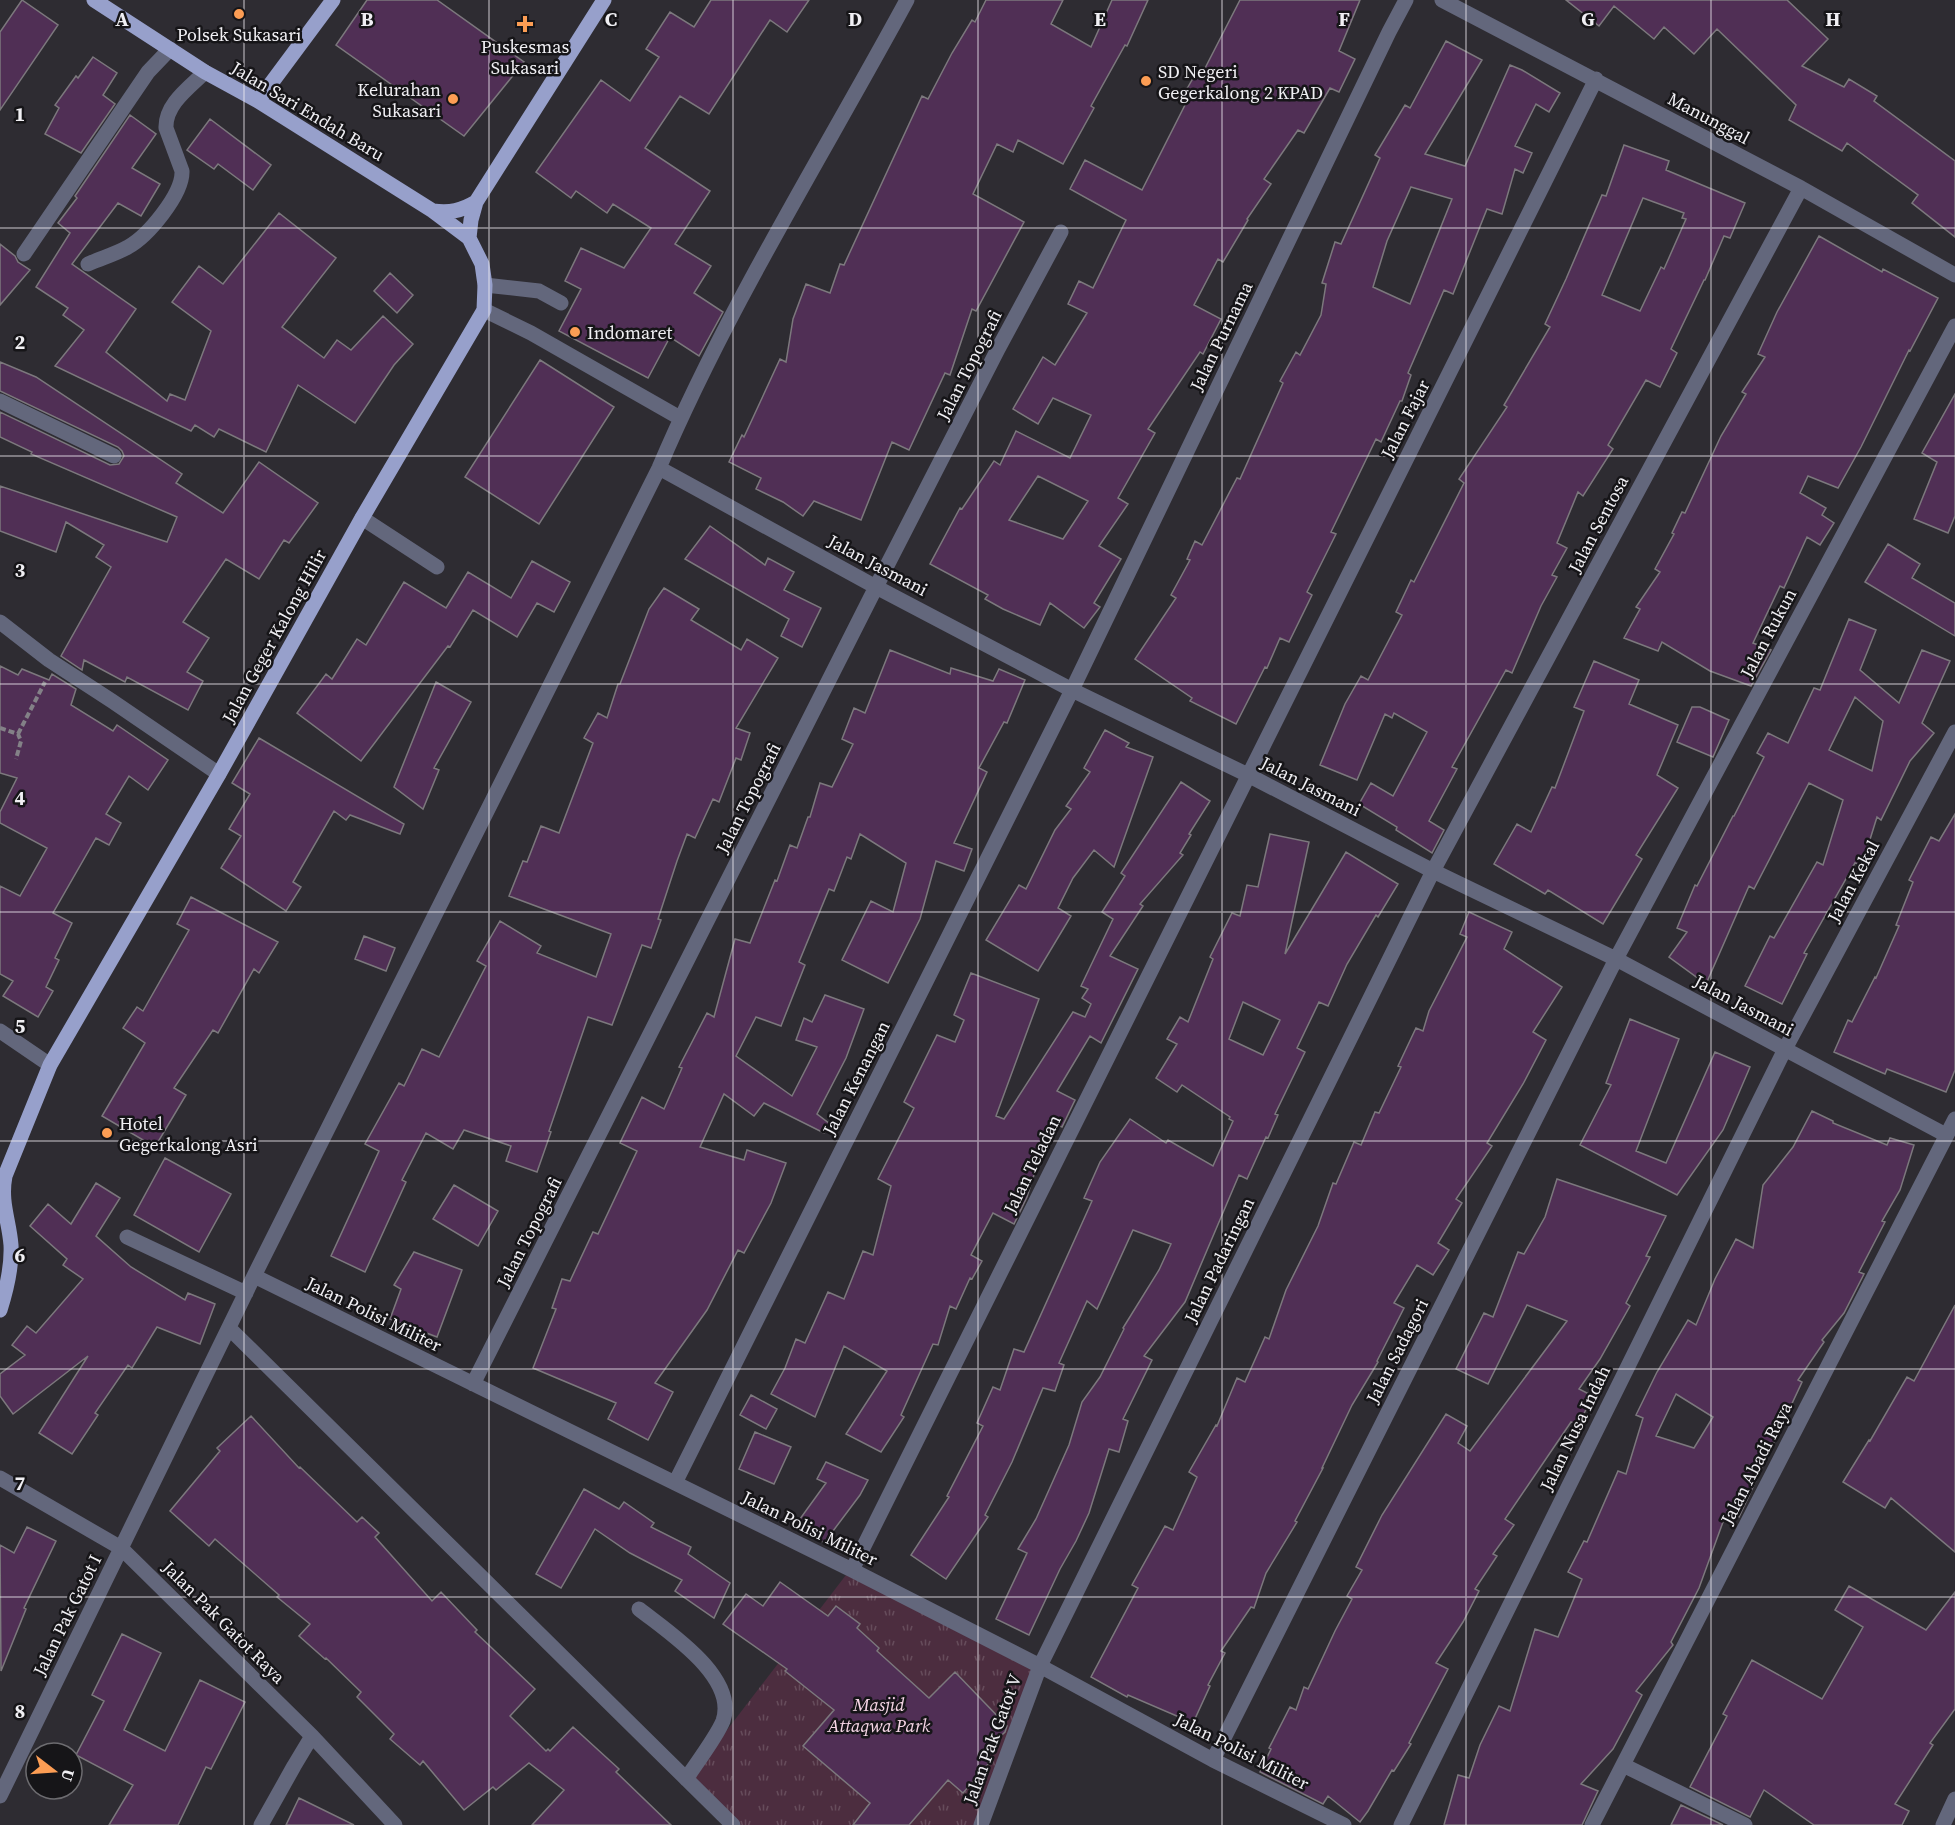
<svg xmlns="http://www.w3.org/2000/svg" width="1955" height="1825" font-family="'Source Serif 4',serif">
<defs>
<pattern id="park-tufts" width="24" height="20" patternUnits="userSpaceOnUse" patternTransform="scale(1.5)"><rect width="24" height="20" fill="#4c2d3f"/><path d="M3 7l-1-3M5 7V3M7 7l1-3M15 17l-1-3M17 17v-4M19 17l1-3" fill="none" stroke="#664c5b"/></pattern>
</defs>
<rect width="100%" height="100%" fill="#2e2c32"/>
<path fill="url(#park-tufts)" d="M846 1575 1034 1665 975 1825H740L691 1777Z"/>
<path fill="#502f55" stroke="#7c787d" stroke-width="1.5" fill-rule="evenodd" d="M22 0 58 25 0 110V32Z
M367 0H437L524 62 464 136 336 45Z
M711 0H809L787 32 770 20 709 114 680 96 645 148 710 191 675 244 711 266 694 293 723 312 699 356 670 337 648 378 559 331 581 289 565 281 581 248 624 268 651 228 613 204 607 213 576 191 571 198 536 172 601 80 630 101 659 57 646 49 670 12 694 27Z
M986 0H1063L1051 24 1091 47 1112 0H1148L1127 46 1125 45 1091 106 1094 108 1063 164 1018 140 1013 152 997 144 973 194 1024 222 976 311 972 309 950 375 945 373 909 450 892 442 861 520 814 501 803 516 783 502 756 489 761 478 729 462 742 435 744 437 780 359 786 362 793 319 806 284 830 293 840 264 844 265 922 96 928 99 952 53 972 20 975 22Z
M1240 0H1360L1339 51 1355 59 1339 92 1330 88 1304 133 1298 130 1264 179 1271 184 1247 219 1248 220 1223 262 1218 259 1194 305 1221 319 1203 354 1200 352 1148 429 1155 433 1118 498 1128 504 1099 546 1121 559 1094 603 1100 607 1084 628 1050 603 1040 625 1003 609 985 599 988 595 930 564 960 508 962 509 994 461 1000 465 1016 431 1070 458 1091 415 1053 398 1038 424 1013 409 1043 357 1055 365 1087 313 1068 304 1079 281 1093 288 1126 220 1070 189 1085 160 1142 190 1189 97 1184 94 1196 73 1201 76ZM1038 476 1088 501 1063 539 1009 520Z
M1566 0H1787L1828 39 1802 66 1844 87 1849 79 1877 96 1874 101 1955 161V237L1912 203 1918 195 1847 143 1842 151 1789 120 1796 105 1717 29 1694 54 1664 27 1654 39 1614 6 1599 26Z
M1446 41 1482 60 1425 154 1465 166 1510 65 1522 70 1560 93 1549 112 1536 104 1515 146 1532 153 1523 173 1515 169 1502 214 1487 209 1453 294 1444 290 1408 373 1411 375 1402 401H1400L1381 442 1376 439 1331 532 1336 534 1307 592 1312 595 1289 642 1280 638 1267 668 1265 667 1236 724 1190 701 1192 698 1135 659 1176 598 1171 595 1190 560 1187 559 1195 541 1202 545 1237 478 1240 479 1283 383 1280 381 1296 352 1300 355 1321 315 1326 284 1322 283 1335 242 1341 244 1380 158 1375 155 1405 105 1410 108ZM1411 187 1452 199 1410 304 1373 287 1387 241Z
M93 57 117 73 103 95 115 104 81 153 45 134 59 108 55 105 76 76 78 78Z
M130 115 156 134 132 168 160 184 141 216 118 203 72 264 136 309 106 352 167 401 170 394 185 400 211 331 172 302 199 266 223 284 279 213 336 258 282 327 324 358 337 340 351 350 383 316 413 344 394 365 355 423 298 385 266 452 219 429 214 437 195 425 191 431 55 366 84 330 63 315 68 308 36 287 70 233 58 223 77 198 75 196Z
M210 119 271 165 253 190 218 164 214 169 187 150Z
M1624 145 1669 161 1666 170 1745 203 1730 238 1724 236 1705 280H1704L1671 349 1677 353 1660 387 1646 380 1608 445 1613 449 1583 496 1578 492 1557 543 1567 548 1552 575 1557 577 1541 606 1512 673 1506 670 1452 767 1457 769 1429 821 1444 830 1432 853 1396 830 1397 827 1359 804 1371 783 1393 796 1427 732 1394 713 1392 718 1385 714 1357 780 1320 765 1345 704 1361 676 1368 680 1402 615 1396 612 1411 580 1414 582 1464 483 1459 479 1507 407 1504 405 1550 327 1545 324 1566 279 1602 195 1606 196ZM1643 198 1684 213 1682 218 1686 219 1664 269 1661 267 1640 311 1602 295Z
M1819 236 1882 272 1883 269 1938 298 1910 351 1909 350 1861 447 1838 488 1808 476 1800 493 1826 508 1822 515 1834 523 1820 545 1807 537 1784 588 1780 586 1753 643 1771 650 1751 686 1710 671 1662 642 1658 651 1624 638 1640 609 1636 607 1660 572 1655 569 1674 534 1672 533 1682 512 1685 513 1721 436 1746 394 1742 392 1765 357 1758 354 1777 312Z
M0 244 15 256 18 262 30 270 0 305Z
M390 273 413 295 397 313 374 291Z
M540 360 614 407 539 524 465 477Z
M0 362 36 377 182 474 176 483 223 513 259 462 318 503 289 543 284 540 259 579 226 559 183 622 209 638 187 672 203 681 188 710 127 677 125 682 84 660 82 670 61 656 111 567 96 557 104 545 66 522 56 552 0 531V486L167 542 177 517 31 454 32 452 0 437V412L110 465 119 464 124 456 122 451 118 447 0 391Z
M1955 394V516L1948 533 1914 519 1937 462 1922 453Z
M710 526 765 565 768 558 794 572 784 590 821 608 802 647 781 636 789 619 685 559Z
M1888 544 1920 564 1912 578 1955 603V636L1865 582Z
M532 561 570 582 554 612 537 603 517 637 473 610 450 647 448 646 361 761 297 713 326 674 332 679 357 639 366 645 404 582 446 608 468 572 511 598Z
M664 588 699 609 691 620 741 650 747 639 778 658 736 728 750 733 741 760 736 758 719 802 713 799 695 838 687 834 677 861 658 919 661 920 651 948 642 945 612 1025 588 1017 549 1131 551 1132 537 1172 506 1161 511 1146 464 1130 453 1149 426 1133 402 1180 406 1182 365 1272 331 1256 379 1151 365 1144 399 1083 404 1086 422 1049 439 1057 486 966 477 961 500 921 541 946 537 953 596 977 611 934 509 896 523 861 527 862 541 826 559 833 593 743 584 738 598 713 607 718 618 684H620L649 609Z
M1849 619 1876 630 1860 670 1899 703 1922 650 1950 661 1922 723 1934 733 1910 761 1881 820 1877 817 1862 865 1855 863 1804 953 1807 954 1782 1004 1745 986 1770 936 1774 938 1817 862 1823 865 1843 800 1809 783 1754 889 1749 886 1706 984 1669 957 1687 932 1677 928 1695 885 1697 886 1733 816H1734L1764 757 1757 753 1768 733 1788 743 1814 688 1820 690ZM1855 697 1883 721 1872 771 1829 750Z
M890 650 950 674 951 668 993 681 999 669 1025 680 1007 723 1004 722 979 768 987 772 954 843 972 849 964 871 936 861 920 919 888 983 842 960 871 901 893 912 906 863 860 834 851 859 847 857 834 891 829 889 799 962 805 965 781 1026 756 1017 736 1056 792 1096 817 1047 796 1040 804 1018 812 1022 825 995 864 1009 846 1058 817 1114 830 1124 824 1133 764 1103 754 1116 724 1094 700 1147 744 1160 747 1150 786 1163 771 1203 744 1253 738 1250 707 1310 655 1383 673 1392 648 1440 608 1419 616 1403 533 1368 556 1309 552 1308 562 1279 570 1281 593 1232 598 1234 637 1151 620 1143 642 1097 664 1109 682 1068 679 1067 707 1013 714 1017 735 939 750 943 775 880 777 881 790 845 797 848 808 817H810L820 783 832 787 853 744 842 739 854 708 865 713Z
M1594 661 1639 680 1629 704 1678 725 1657 775 1678 788 1636 855 1642 859 1603 924 1548 890 1545 894 1494 864 1517 824 1531 832 1552 787 1555 788 1584 711 1574 707Z
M0 666 18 675 22 669 49 680 52 674 76 689 71 705 113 731 117 725 168 760 148 790 129 776 106 814 121 823 109 845 96 838 53 913 72 923 55 958 59 960 46 987 53 991 38 1017 3 996 13 981 0 974V886L20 896 47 848 0 823V812L17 778 0 773Z
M436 682 471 702 434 768 439 770 423 809 394 787Z
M1692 707H1700L1729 720 1713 757 1677 742Z
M1105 730 1129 743 1126 747 1153 757 1114 867 1094 850 1073 878 1058 908 1071 916 1038 971 986 940 1019 885 1026 889 1055 830 1071 809 1066 806 1090 772 1084 768Z
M259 738 404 824 400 834 350 815 346 820 334 811 293 882 301 887 286 911 221 868 241 836 229 829 250 794 232 783Z
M1181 782 1210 801 1189 834 1191 835 1180 853 1183 855 1140 904 1143 906 1110 956 1138 969 1101 1043 1090 1036 1057 1091 1075 1100 1062 1127 1058 1125 1039 1159 1027 1197 1014 1224 993 1213 971 1255 982 1261 972 1279 970 1278 956 1309 950 1306 938 1345 933 1344 901 1415 904 1417 881 1452 846 1434 887 1371 844 1346 815 1417 771 1394 785 1368 796 1339 805 1343 828 1292 844 1299 863 1251 873 1255 891 1186 878 1179 914 1108 904 1102 937 1035 955 1042 964 1020 954 1015 971 973 1039 999 996 1116 1004 1119 1073 1012 1085 1017 1091 1004 1082 998 1088 989 1081 986 1113 919 1102 912 1125 876 1121 873Z
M1955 814V1070L1946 1092 1887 1069 1885 1074 1834 1052 1848 1020 1852 1022 1875 977 1876 978 1899 926 1896 925 1913 882 1909 880 1931 837 1939 841Z
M1270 834 1309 842 1285 954 1346 852 1398 884 1378 917 1376 915 1347 964 1328 1006 1319 1002 1297 1048 1305 1052 1275 1114 1278 1115 1268 1138 1266 1137 1247 1179 1239 1175 1185 1302 1144 1356 1152 1360 1123 1419 1128 1421 1119 1452 1109 1449 1089 1513 1076 1541 1060 1569 1029 1635 996 1619 1027 1553 1018 1549 1036 1519 1069 1445 1082 1402 1100 1377 1124 1329 1123 1328 1159 1270 1171 1244 1133 1230 1097 1309 1087 1301 1059 1363 1064 1365 1055 1391 1043 1388 1012 1462 985 1515 988 1517 946 1579 911 1555 949 1497 947 1496 983 1426 977 1423 993 1387 1000 1390 1014 1349 1024 1352 1092 1201 1084 1198 1100 1162 1130 1119 1166 1143 1168 1140 1213 1166 1233 1121 1229 1119 1230 1117 1182 1085 1177 1092 1156 1078 1177 1044 1167 1039 1180 1017 1188 1022 1213 959 1210 957 1232 913 1240 916 1247 885 1258 887ZM1243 1002 1280 1020 1263 1055 1229 1039Z
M191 897 278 942 259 973 254 969 218 1033 213 1030 174 1088 186 1095 155 1147 102 1116 145 1043 123 1028 137 1007 143 1011 189 930 177 924Z
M1469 912 1512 932 1504 949 1562 987 1533 1032 1546 1040 1523 1084 1487 1143 1492 1146 1456 1199 1462 1203 1438 1243 1449 1250 1433 1275 1417 1265 1394 1303 1404 1308 1377 1361 1378 1362 1352 1405 1322 1468H1323L1295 1521 1297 1522 1266 1573 1254 1608 1251 1607 1221 1651 1225 1653 1208 1685 1210 1686 1193 1723 1128 1695 1127 1697 1091 1677 1138 1588 1132 1585 1165 1526 1173 1530 1197 1477 1189 1472 1216 1425 1217 1426 1237 1378 1245 1382 1265 1337 1269 1339 1286 1290 1318 1226 1333 1183 1336 1184 1354 1142 1361 1145 1375 1112 1379 1113 1401 1067 1398 1066 1416 1028 1423 1031 1429 1011 1467 937 1460 934Z
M364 936 395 948 386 971 355 959Z
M1630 1019 1679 1039 1636 1151 1666 1163 1715 1052 1750 1067 1723 1130 1677 1195 1580 1145 1611 1085 1606 1083Z
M1812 1111 1833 1121V1123L1887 1145 1890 1138 1914 1145 1900 1190 1882 1221 1885 1222 1859 1272 1864 1274 1844 1313 1822 1340 1824 1342 1798 1380 1802 1382 1739 1517 1727 1511 1699 1588 1671 1642 1673 1645 1636 1691 1642 1695 1613 1749 1581 1784 1598 1791 1582 1825H1444L1458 1775 1469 1778 1480 1745 1499 1706 1510 1711 1535 1629 1558 1637 1582 1579 1568 1572 1584 1541 1587 1542 1618 1471 1626 1474 1643 1418 1636 1415 1657 1372 1688 1320 1696 1325 1715 1279 1736 1239 1753 1248 1763 1185 1793 1147ZM1676 1394 1713 1417 1694 1448 1656 1436Z
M165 1158 231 1194 199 1252 134 1215Z
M1557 1179 1666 1216 1646 1256 1650 1257 1626 1303 1630 1306 1600 1359 1579 1389 1593 1396 1578 1425 1571 1422 1505 1519 1514 1525 1493 1554 1497 1556 1475 1589 1479 1591 1463 1622 1436 1663 1448 1669 1409 1743 1411 1744 1394 1771 1392 1770 1368 1811 1360 1822 1328 1796 1323 1804 1260 1772 1271 1749 1269 1748 1290 1707 1296 1710 1304 1687 1308 1689 1335 1631 1352 1599 1347 1596 1362 1570 1356 1567 1382 1515 1446 1414 1467 1426 1458 1443 1470 1451 1567 1321 1527 1305 1488 1384 1456 1369 1484 1313 1493 1317 1518 1252 1524 1254 1545 1217Z
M96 1183 120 1198 96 1236 131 1267 185 1300 188 1293 215 1304 200 1344 157 1327 132 1368 128 1365 95 1413 98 1415 72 1454 39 1433 88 1356 13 1414 0 1396V1374L25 1355 12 1345 27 1326 36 1333 83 1279 63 1265 67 1259 30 1226 48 1204 71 1224Z
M454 1185 498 1211 478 1246 433 1219Z
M414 1252 462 1270 437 1337 390 1319 401 1289 394 1285Z
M1955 1305V1552L1891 1498 1885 1508 1843 1482 1869 1440 1870 1441 1907 1377 1914 1381Z
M751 1395 777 1409 766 1429 740 1415Z
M251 1416 299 1468 300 1467 357 1522 362 1517 379 1533 375 1537 432 1601 441 1592 477 1630 475 1632 535 1689 510 1716 546 1751 548 1749 550 1751 573 1727 619 1769 616 1772 671 1825H532L564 1790 529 1763 496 1790 493 1787 464 1810 423 1761 420 1765 390 1739 394 1734 357 1697 361 1692 326 1658 325 1659 299 1636 310 1624 277 1597 279 1595 215 1539 209 1546 170 1511 220 1451 217 1448Z
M755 1432 791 1447 774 1484 739 1469Z
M826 1462 868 1480 860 1495 824 1543 797 1523 826 1483 817 1479Z
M584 1489 619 1509 624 1502 654 1523 651 1527 691 1547 688 1554 730 1583 714 1618 675 1591 682 1580 630 1553 595 1529 561 1588 536 1574Z
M27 1527 56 1541 24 1608 26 1609 1 1671 0 1545 14 1553Z
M780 1582 828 1616 836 1606 860 1624 857 1628 879 1648 877 1651 929 1698 955 1672 1007 1726 1005 1732 980 1755 989 1763 963 1793 948 1780 909 1825H853L870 1803 803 1746 834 1710 785 1671 787 1669 723 1624 746 1594 763 1606Z
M1849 1586 1926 1630 1955 1592V1709L1930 1743 1933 1745 1895 1804 1909 1811 1902 1825H1814L1764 1790 1750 1817 1690 1787 1727 1716 1723 1714 1752 1660 1822 1699 1863 1627 1835 1610Z
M122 1634 161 1653 124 1730 165 1751 200 1680 245 1702 211 1769 206 1767 178 1825H109L133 1785 76 1755 104 1701 92 1695Z
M299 1798 354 1825H286Z
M1681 1805 1723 1825H1671Z"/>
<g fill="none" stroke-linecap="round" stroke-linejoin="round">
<path stroke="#838187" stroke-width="4" stroke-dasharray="6 3" stroke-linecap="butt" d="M0 728 18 734 21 741 16 759
M18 734 45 682"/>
<path stroke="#63677c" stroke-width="15" d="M1442 0 1801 188 1955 275
M24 254 148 72 170 49
M88 264C101 258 116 254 128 247 148 236 183 194 182 171L166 128C165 104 190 87 205 72
M485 285 539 291 561 303
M484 310 531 333 680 418
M0 401 114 456
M659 468 876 587 1072 690 1248 775 1433 871 1616 959 1946 1135
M362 518 437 567
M0 622 49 660 112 701 219 774
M0 1031 50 1065
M127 1237 246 1293
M254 1276 852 1570 1040 1666 1213 1760 1344 1825
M229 1328 733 1825
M473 1384 876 587 998 349 1061 232
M0 1478 121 1548 312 1736 395 1825
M675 1483 1072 690 1389 32 1406 0
M852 1570 1596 79
M639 1609C668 1632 738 1677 723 1721 717 1736 696 1764 686 1779
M1213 1760 1616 959 1955 326
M1623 1765 1745 1825
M0 1796 254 1276 659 468C728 306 823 155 907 0
M261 1825 294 1766 312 1736
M981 1825 1040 1666 1433 871 1801 188
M1401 1825 1785 1049 1955 732
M1592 1825 1955 1119
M1943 1825 1955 1799"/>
<path stroke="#97a0cb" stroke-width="15" d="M94 0 205 72 258 101 433 211 469 238
M258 101 333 0
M433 211C450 213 461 211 476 202
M0 1310C6 1291 12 1266 11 1245 9 1220 0 1202 5 1176L50 1065 219 774 362 518 484 310 485 285 482 264 469 238 471 220 476 202 604 0"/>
</g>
<path fill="none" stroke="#f0eff3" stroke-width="1.5" stroke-opacity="0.55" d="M244 0V1825M489 0V1825M733 0V1825M978 0V1825M1222 0V1825M1466 0V1825M1711 0V1825M0 228H1955M0 456H1955M0 684H1955M0 912H1955M0 1141H1955M0 1369H1955M0 1597H1955"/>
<g fill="#fc9d54" stroke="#161518" stroke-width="2">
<circle cx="239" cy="14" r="6"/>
<path d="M522 15h6v6h6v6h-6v6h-6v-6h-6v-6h6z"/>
<circle cx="1146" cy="81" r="6"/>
<circle cx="453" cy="99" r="6"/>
<circle cx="575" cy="332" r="6"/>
<circle cx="107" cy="1133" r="6"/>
</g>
<g text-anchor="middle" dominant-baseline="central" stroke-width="5" stroke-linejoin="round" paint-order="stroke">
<g font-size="18" fill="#f0eff3" stroke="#161518" text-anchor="start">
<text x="239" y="34" text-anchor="middle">Polsek Sukasari</text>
<text x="525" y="46" text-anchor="middle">Puskesmas<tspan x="525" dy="21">Sukasari</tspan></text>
<text x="1158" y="71">SD Negeri<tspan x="1158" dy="21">Gegerkalong 2 KPAD</tspan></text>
<text x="441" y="89" text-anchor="end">Kelurahan<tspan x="441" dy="21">Sukasari</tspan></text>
<text x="587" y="332">Indomaret</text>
<text x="119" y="1123">Hotel<tspan x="119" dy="21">Gegerkalong Asri</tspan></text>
</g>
<g font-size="18" fill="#f0eff3" stroke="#161518">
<text transform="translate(308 111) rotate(31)">Jalan Sari Endah Baru</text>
<text transform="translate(1709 118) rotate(28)">Manunggal</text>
<text transform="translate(1221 336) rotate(-64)">Jalan Purnama</text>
<text transform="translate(969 365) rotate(-63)">Jalan Topografi</text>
<text transform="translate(1405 419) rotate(-63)">Jalan Fajar</text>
<text transform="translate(1598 524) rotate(-62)">Jalan Sentosa</text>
<text transform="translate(878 565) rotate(28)">Jalan Jasmani</text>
<text transform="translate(1768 633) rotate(-62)">Jalan Rukun</text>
<text transform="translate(274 636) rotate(-61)">Jalan Geger Kalong Hilir</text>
<text transform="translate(1311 786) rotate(27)">Jalan Jasmani</text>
<text transform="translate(748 798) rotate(-63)">Jalan Topografi</text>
<text transform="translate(1853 881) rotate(-62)">Jalan Kekal</text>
<text transform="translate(1744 1005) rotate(28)">Jalan Jasmani</text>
<text transform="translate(856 1078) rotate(-63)">Jalan Kenangan</text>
<text transform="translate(1032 1164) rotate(-64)">Jalan Teladan</text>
<text transform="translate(529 1232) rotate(-63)">Jalan Topografi</text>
<text transform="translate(1219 1260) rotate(-64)">Jalan Padaringan</text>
<text transform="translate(374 1314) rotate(26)">Jalan Polisi Militer</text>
<text transform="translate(1397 1351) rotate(-63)">Jalan Sadagori</text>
<text transform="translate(1575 1428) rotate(-64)">Jalan Nusa Indah</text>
<text transform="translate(1756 1463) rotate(-63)">Jalan Abadi Raya</text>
<text transform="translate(810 1528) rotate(26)">Jalan Polisi Militer</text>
<text transform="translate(67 1615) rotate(-64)">Jalan Pak Gatot I</text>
<text transform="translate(224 1622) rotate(45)">Jalan Pak Gatot Raya</text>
<text transform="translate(992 1739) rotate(-70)">Jalan Pak Gatot V</text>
<text transform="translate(1242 1751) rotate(27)">Jalan Polisi Militer</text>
</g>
<g font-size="18" font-style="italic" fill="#f6d6e6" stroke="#161518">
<text x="879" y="1704">Masjid<tspan x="879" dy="21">Attaqwa Park</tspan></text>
</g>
</g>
<g font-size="20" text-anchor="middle" font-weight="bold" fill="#f0eff3" stroke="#161518" stroke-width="5" stroke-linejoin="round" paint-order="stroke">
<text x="122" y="26">A</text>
<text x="367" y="26">B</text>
<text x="611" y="26">C</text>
<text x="855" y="26">D</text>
<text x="1100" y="26">E</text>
<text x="1344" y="26">F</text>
<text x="1588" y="26">G</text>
<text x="1833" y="26">H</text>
<text x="20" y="121">1</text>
<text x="20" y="349">2</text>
<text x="20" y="577">3</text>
<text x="20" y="805">4</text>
<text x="20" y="1033">5</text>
<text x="20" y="1262">6</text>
<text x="20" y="1490">7</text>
<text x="20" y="1718">8</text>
</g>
<g transform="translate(54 1771) rotate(107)"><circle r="28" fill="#161518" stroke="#6d6c70" stroke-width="1.5"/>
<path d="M0-4.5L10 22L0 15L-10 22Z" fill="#fc9d54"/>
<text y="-9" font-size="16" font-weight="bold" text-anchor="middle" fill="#f0eff3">U</text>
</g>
</svg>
